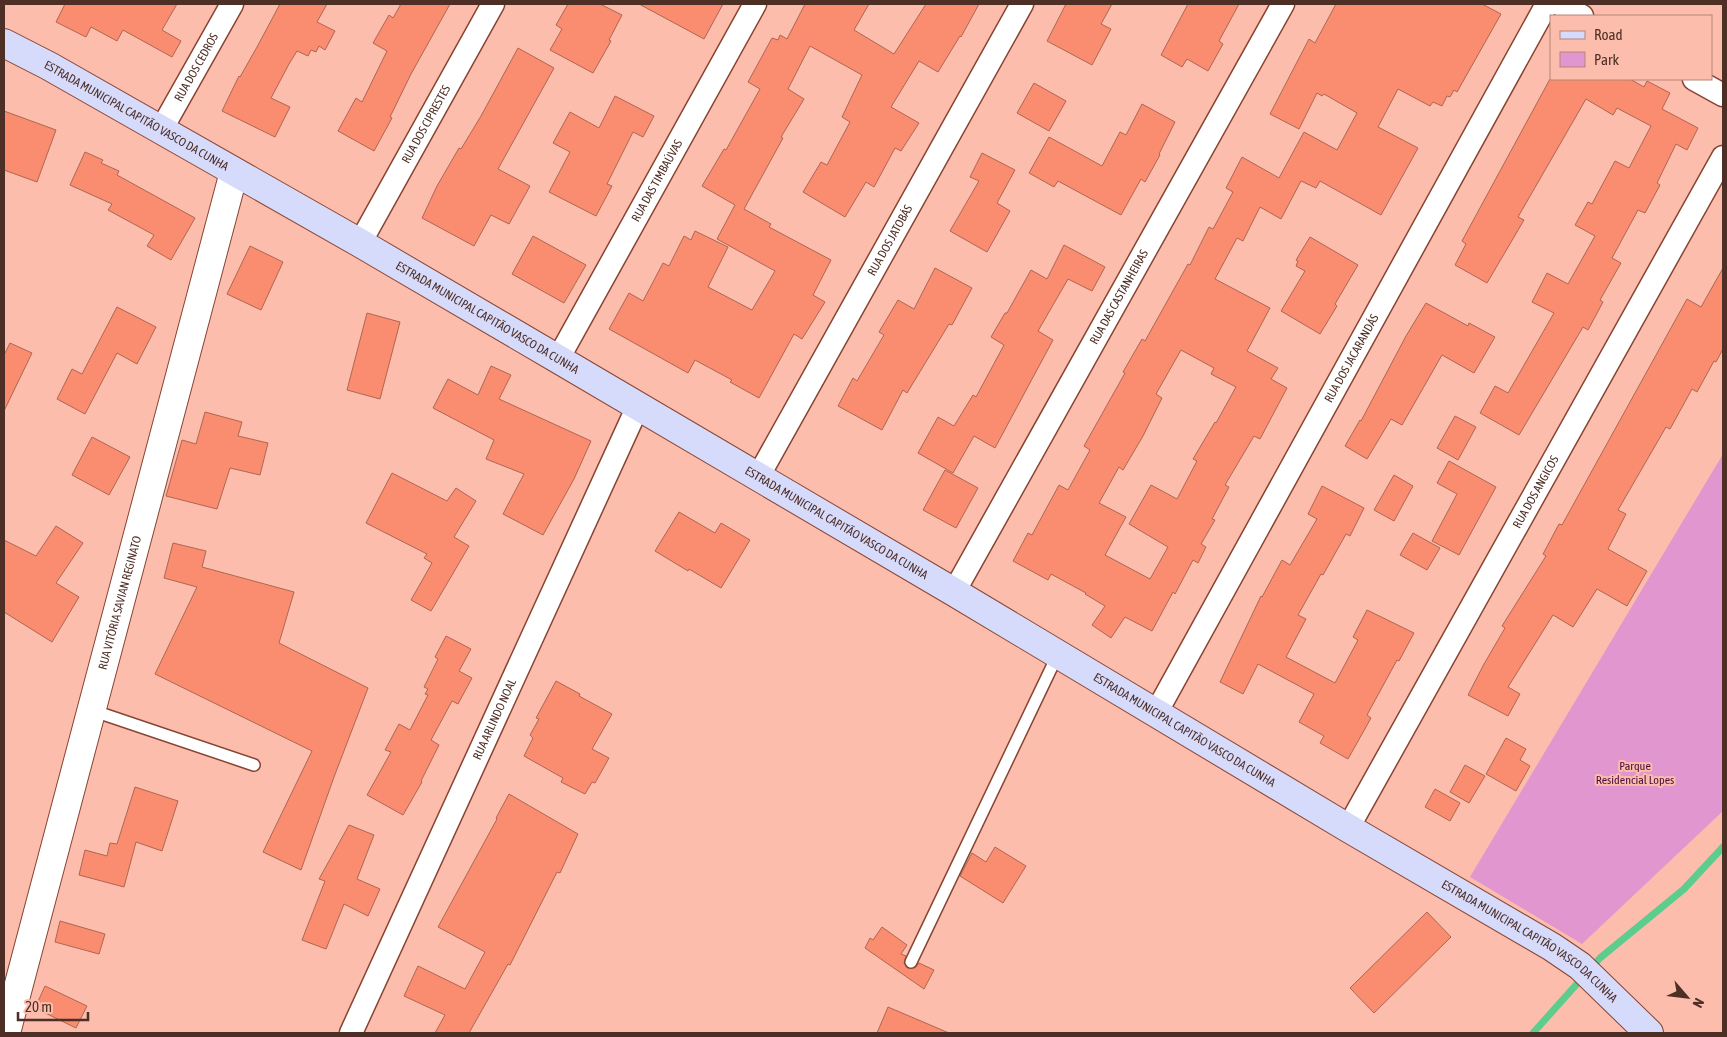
<svg xmlns="http://www.w3.org/2000/svg" width="1727" height="1037" font-family="'Asap Condensed',sans-serif">
<rect width="100%" height="100%" fill="#fdbdac"/>
<path fill="#e296d0" d="M1723 454V811L1582 944 1470 877Z"/>
<g fill="none" stroke-linecap="round" stroke-linejoin="round">
<path stroke="#5ccd8c" stroke-width="7" d="M1591 968 1600 958 1684 889 1723 847
M1533 1033 1584 976"/>
</g>
<path fill="#fa8c6f" stroke="#ae6653" fill-rule="evenodd" d="M65 4H177L162 30 181 41 172 57 123 30 117 41 91 27 86 37 56 22Z
M280 4H327L317 22 335 31 325 50 319 46 316 52 311 50 308 56 297 51 289 64 271 98 290 107 275 137 222 111 239 76 240 77 257 47Z
M401 4H450L411 74 390 117 392 118 374 151 338 131 356 98 362 102 387 51 373 43 389 15 393 18Z
M568 4H600L622 15 609 40 611 41 593 73 550 50 562 29 556 25Z
M639 4H723L704 39Z
M805 4H869L854 30 894 54 926 4H979L961 37 960 36 938 72 919 61 891 107 919 123 901 151 895 148 874 187 866 182 845 217 803 192 821 162 827 165 850 122 842 117 862 75 810 46 788 89 804 99 781 137 783 138 744 209 771 224 769 227 831 260 813 295 825 302 802 339 794 334 759 398 730 382 732 380 695 360 688 373 609 329 629 293 643 301 663 263 669 266 684 236 691 240 695 231 728 247 708 287 752 310 775 271 717 239 735 205 702 186 724 149 726 150 760 89 748 82 772 38 778 40 780 35 787 39Z
M1066 4H1112L1101 24 1111 29 1092 65 1047 41Z
M1188 4H1239L1219 41 1223 44 1208 71 1187 59 1182 67 1161 55Z
M1336 4H1482L1501 14 1457 92 1454 90 1450 97 1447 96 1442 106 1433 102 1430 106 1398 89 1378 127 1418 148 1381 215 1320 181 1316 188 1301 181 1281 219 1260 207 1243 241 1237 238 1215 279 1270 308 1247 351 1278 368 1271 379 1287 388 1260 439 1254 436 1225 485 1229 487 1212 519 1215 520 1201 544 1206 547 1198 563 1193 560 1175 594 1173 592 1152 631 1125 617 1111 638 1092 625 1105 606 1085 594 1086 593 1051 574 1048 580 1013 561 1028 533 1032 535 1059 485 1068 490 1090 450 1084 446 1125 373 1123 372 1142 339 1145 341 1188 264 1190 265 1209 227 1213 229 1233 192 1226 188 1242 157 1279 178 1304 132 1337 150 1357 113 1324 94 1322 96 1317 93 1299 129 1270 114 1309 39 1315 43ZM1181 350 1214 368 1211 374 1236 387 1216 423 1215 422 1193 459 1197 461 1177 499 1151 485 1129 524 1168 547 1150 579 1105 555 1126 517 1099 503 1119 467 1123 470 1143 436 1162 398 1156 394Z
M518 48 554 68 498 169 530 186 509 224 491 215 474 246 422 218 437 186 459 148 461 149 481 116Z
M1550 79H1630L1644 87 1647 81 1670 93 1662 109 1698 128 1687 150 1676 144 1657 183 1660 185 1645 213 1638 210 1612 258 1621 263 1600 300 1603 302 1588 330 1583 327 1519 435 1480 413 1495 386 1508 393 1554 313 1532 302 1547 273 1568 284 1595 236 1575 225 1588 202 1592 204 1615 161 1629 168 1651 126 1617 108 1613 115 1586 99 1518 217 1524 220 1487 283 1455 265 1466 244 1462 241Z
M1034 83 1066 101 1049 131 1017 113Z
M615 96 654 116 643 137 633 132 607 184 612 186 596 216 549 192 570 152 553 143 570 112 599 128Z
M1142 104 1175 122 1159 154 1160 155 1145 182 1141 179 1121 215 1058 181 1054 187 1029 173 1049 137 1102 166 1120 132 1126 135Z
M4 111 56 130 37 182 4 170Z
M85 152 103 160 101 163 119 171 117 175 195 218 171 260 147 246 154 235 108 210 112 204 70 185Z
M982 153 1015 170 997 203 1010 211 987 252 950 231 979 181 970 177Z
M533 236 586 265 564 303 512 274Z
M1310 237 1358 265 1335 304 1337 306 1320 334 1281 311 1305 271 1296 266 1298 261 1296 260Z
M1064 245 1105 267 1092 291 1068 279 1038 331 1053 340 995 448 974 436 953 473 918 453 938 417 954 426 973 395 976 397 1004 345 991 337 1005 313H1007L1031 270 1047 279Z
M250 246 283 262 261 310 227 294Z
M935 268 972 288 952 325 949 324 907 393 903 390 882 430 838 406 853 378 857 381 884 335 879 332 898 300 914 309Z
M1723 268V349L1716 362 1714 361 1697 392 1692 389 1670 429 1666 427 1618 510 1626 514 1608 549 1647 571 1627 606 1597 589 1573 627 1553 615 1508 687 1520 694 1508 716 1468 695 1484 664 1505 628 1502 626 1546 556 1543 554 1559 524 1562 525 1687 299 1701 307Z
M1426 303 1468 326 1469 323 1495 337 1474 373 1442 355 1402 425 1391 419 1367 459 1345 446 1360 420 1361 421 1406 336Z
M117 307 156 327 137 364 117 353 85 414 57 399 72 369 82 374Z
M367 313 400 322 380 399 347 390Z
M10 343 32 353 4 411V355Z
M491 366 511 375 499 399 591 441 574 479 543 535 503 514 524 474 486 459 494 440 433 408 448 379 478 395Z
M205 412 242 422 238 436 268 443 260 475 230 468 217 509 166 496 182 440 196 444Z
M1455 416 1476 427 1458 460 1437 448Z
M92 437 130 457 109 495 72 475Z
M1449 461 1496 487 1459 555 1432 541 1457 494 1437 483Z
M945 470 978 488 956 528 923 510Z
M392 473 447 501 456 488 476 501 454 537 469 546 431 611 411 600 432 563 424 558 427 554 366 523Z
M1394 475 1413 486 1394 521 1374 510Z
M1322 486 1364 508 1350 536 1346 534 1323 575 1321 574 1298 615 1306 619 1286 657 1335 683 1358 640 1353 637 1367 610 1414 633 1399 661 1397 660 1367 715 1371 718 1348 759 1320 743 1324 736 1299 722 1314 694 1258 664 1243 694 1220 682 1261 596 1262 597 1282 560 1290 565 1317 519 1308 514Z
M679 512 715 533 721 523 750 540 721 588 689 569 688 571 655 551Z
M56 526 83 543 56 583 79 597 52 642 4 612V540L36 556Z
M1413 533 1440 548 1427 570 1400 555Z
M173 543 206 551 202 567 294 592 279 643 368 688 334 777 301 870 263 852 312 751 155 674 197 587 164 578Z
M446 636 471 649 459 671 472 678 458 704 452 701 431 740 439 745 421 781 422 782 403 815 367 795 391 752 385 750 399 724 410 730 428 695 425 694 428 689 424 687 438 659 435 657Z
M556 681 580 694 579 696 612 714 592 749 609 758 595 783 592 782 585 794 561 782 563 778 524 756 533 738 530 735 539 719 536 718Z
M1506 738 1526 749 1520 760 1530 766 1516 791 1486 774Z
M1465 765 1485 776 1469 803 1450 792Z
M135 787 178 801 162 851 136 842 124 887 79 875 85 850 107 856 110 843 117 844Z
M1435 789 1460 803 1450 821 1425 807Z
M509 794 578 834 560 873 557 872 510 965 508 964 469 1033H435L445 1015 404 996 418 966 465 989 485 952 438 927 497 819 496 818Z
M349 825 374 835 357 879 380 889 368 916 344 904 326 949 302 940 325 881 319 879Z
M995 847 1026 866 1003 903 960 876 972 853 986 862Z
M1427 912 1451 937 1374 1013 1350 988Z
M60 921 105 934 99 954 55 942Z
M882 927 907 945 901 954 906 956 904 963 907 968H915L919 963 934 970 924 989 865 948 870 938 873 940Z
M45 986 87 1006 76 1028 35 1008Z
M888 1007 949 1033H877Z"/>
<g fill="none" stroke-linecap="round" stroke-linejoin="round">
<g stroke="#884432" stroke-width="14">
<path id="service" d="M91 710 254 765
M911 962 1058 654"/>
</g>
<g stroke="#884432" stroke-width="25">
<g id="minor">
<path d="M1559 4 1582 16"/>
<path d="M1694 79 1723 95"/>
<path id="s1" d="M161 130 232 4"/>
<path id="s2" d="M360 243 493 4"/>
<path id="s3" d="M558 359 755 4"/>
<path id="s4" d="M758 477 1022 4"/>
<path id="s5" d="M954 592 1283 4"/>
<path id="s6" d="M1156 713 1547 4"/>
<path id="s7" d="M1348 828 1723 157"/>
<path id="s8" d="M351 1033 638 406"/>
</g>
</g>
<g stroke="#884432" stroke-width="30">
<g id="tertiary">
<path id="s9" d="M6 1033 234 172"/>
</g>
</g>
<g stroke="#884432" stroke-width="30">
<g id="secondary">
<path id="s10" d="M4 43 49 66 360 243 558 359 954 592 1348 828 1552 947 1580 966 1649 1033"/>
</g>
</g>
<use href="#service" stroke="#fff" stroke-width="11"/>
<use href="#minor" stroke="#fff" stroke-width="22"/>
<use href="#tertiary" stroke="#fff" stroke-width="28"/>
<use href="#secondary" stroke="#d6dafb" stroke-width="28"/>
</g>
<g text-anchor="middle" dominant-baseline="central" stroke-width="4" stroke-linejoin="round" paint-order="stroke">
<g font-size="12" fill="#4e2f26" stroke="#fdbdac">
<text stroke="none"><textPath href="#s1" startOffset="72">RUA DOS CEDROS</textPath></text>
<text stroke="none"><textPath href="#s10" startOffset="151">ESTRADA MUNICIPAL CAPITÃO VASCO DA CUNHA</textPath></text>
<text stroke="none"><textPath href="#s2" startOffset="136">RUA DOS CIPRESTES</textPath></text>
<text stroke="none"><textPath href="#s3" startOffset="204">RUA DAS TIMBAÚVAS</textPath></text>
<text stroke="none"><textPath href="#s4" startOffset="271">RUA DOS JATOBÁS</textPath></text>
<text stroke="none"><textPath href="#s5" startOffset="338">RUA DAS CASTANHEIRAS</textPath></text>
<text stroke="none"><textPath href="#s10" startOffset="556">ESTRADA MUNICIPAL CAPITÃO VASCO DA CUNHA</textPath></text>
<text stroke="none"><textPath href="#s6" startOffset="405">RUA DOS JACARANDÁS</textPath></text>
<text stroke="none"><textPath href="#s7" startOffset="385">RUA DOS ANGICOS</textPath></text>
<text stroke="none"><textPath href="#s10" startOffset="961">ESTRADA MUNICIPAL CAPITÃO VASCO DA CUNHA</textPath></text>
<text stroke="none"><textPath href="#s9" startOffset="445">RUA VITÓRIA SAVIAN REGINATO</textPath></text>
<text stroke="none"><textPath href="#s8" startOffset="345">RUA ARLINDO NOAL</textPath></text>
<text stroke="none"><textPath href="#s10" startOffset="1366">ESTRADA MUNICIPAL CAPITÃO VASCO DA CUNHA</textPath></text>
<text stroke="none"><textPath href="#s10" startOffset="1771">ESTRADA MUNICIPAL CAPITÃO VASCO DA CUNHA</textPath></text>
</g>
<g font-size="12" fill="#470f3d" stroke="#fdbdac">
<text x="1635" y="766">Parque<tspan x="1635" dy="14">Residencial Lopes</tspan></text>
</g>
</g>
<rect width="1727" height="1037" fill="none" stroke="#4e2f26" stroke-width="10"/>
<rect x="1550" y="15" width="162" height="65" fill="#fdbdac" stroke="#b78476"/>
<rect x="1560" y="31" width="25" height="8" fill="#d6dafb" stroke="#b78476"/>
<text x="1594" y="40" font-size="15" fill="#4e2f26">Road</text>
<rect x="1560" y="52" width="25" height="15" fill="#e296d0" stroke="#b78476"/>
<text x="1594" y="65" font-size="15" fill="#4e2f26">Park</text>
<g transform="translate(1687 997) rotate(118)" stroke="#fdbdac" stroke-width="4" paint-order="stroke">
<path d="M0-4L9 19L0 12L-9 19Z" fill="#4e2f26"/>
<text y="-8" font-size="14" font-weight="bold" text-anchor="middle" fill="#4e2f26">N</text>
</g>
<path d="M18 1012v8h70v-8" fill="none" stroke="#4e2f26" stroke-width="2.5"/>
<text x="25" y="1012" font-size="15" fill="#4e2f26" stroke="#fdbdac" stroke-width="4" paint-order="stroke">20 m</text>
</svg>
